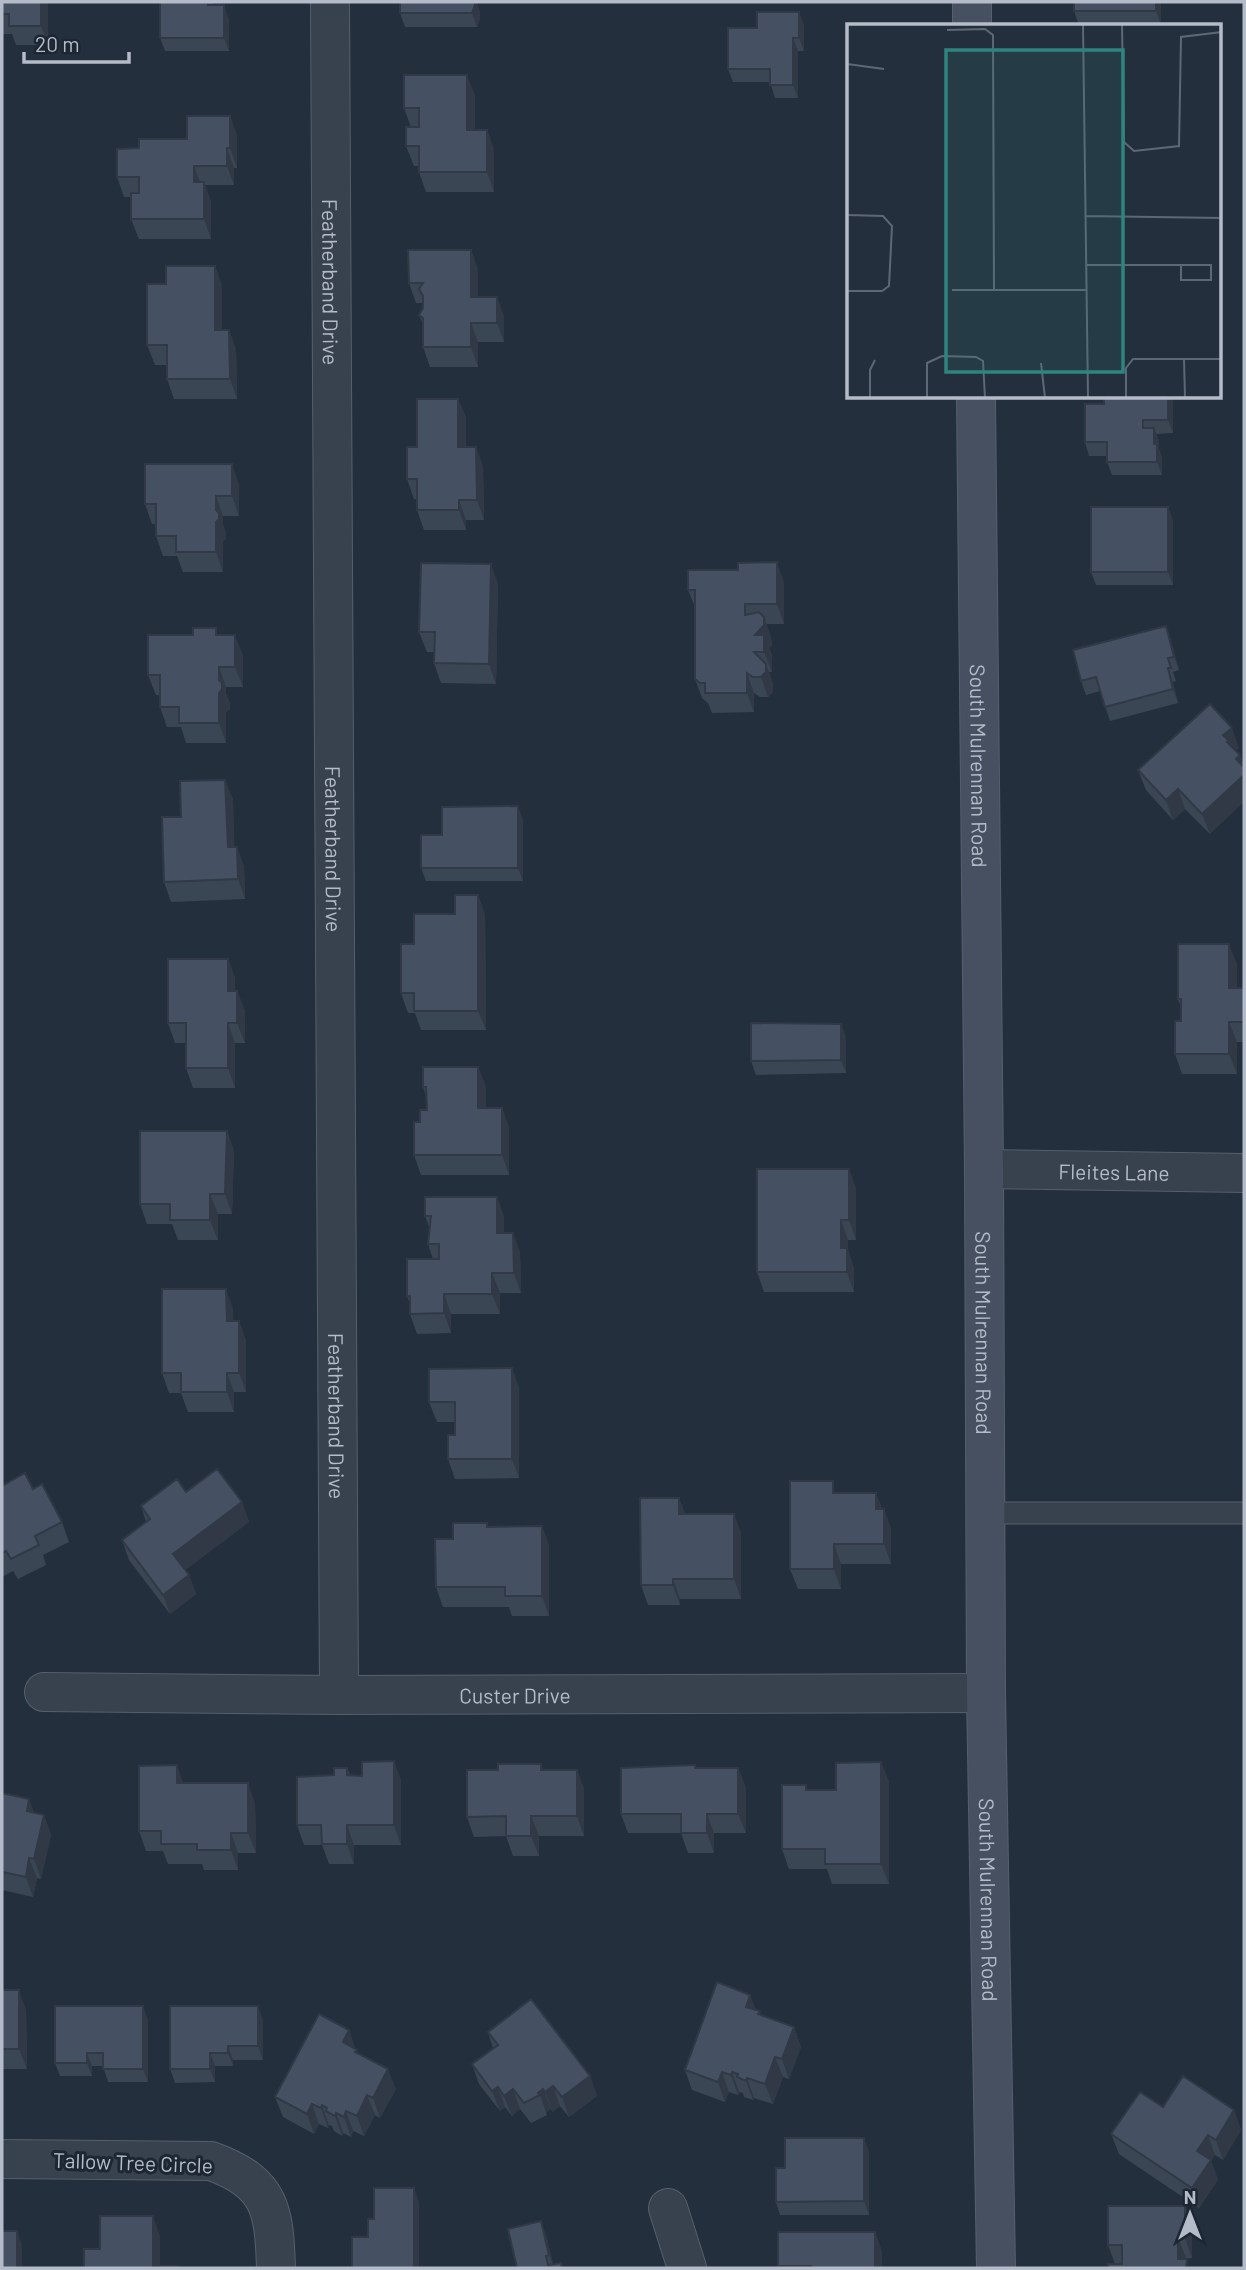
<svg xmlns="http://www.w3.org/2000/svg" width="1246" height="2270" font-family="Barlow,sans-serif">
<rect width="100%" height="100%" fill="#242f3e"/>
<g fill="none" stroke-linecap="round" stroke-linejoin="round">
<g stroke="#565f6c" stroke-width="23">
<path id="lane" d="M985 1513H1244"/>
</g>
<g stroke="#565f6c" stroke-width="40">
<g id="street">
<path id="s1" d="M330 2 339 1695"/>
<path id="s2" d="M984 1169 1244 1173"/>
<path id="s3" d="M44 1692 339 1695 986 1693"/>
<path d="M2 2159 211 2161C272 2183 274 2211 276 2268"/>
<path d="M668 2208 687 2268"/>
</g>
</g>
<g stroke="#565f6c" stroke-width="40">
<g id="secondary">
<path d="M972 2V26"/>
<path id="s4" d="M976 397 984 1169 986 1693 996 2268"/>
</g>
</g>
<use href="#lane" stroke="#38414e" stroke-width="21"/>
<use href="#street" stroke="#38414e" stroke-width="38"/>
<use href="#secondary" stroke="#465061" stroke-width="38"/>
</g>
<path fill="#3b4654" d="M2 2H48V45H16L12 34H2Z
M160 2H223V3H213V5L229 19V51H165L160 38Z
M477 2 480 13V19L477 27H405L400 13Z
M1161 2V25H1079L1074 11Z
M799 12 804 26V51H798V98H775L770 82H733L728 69 757 28Z
M475 95V130H487L494 150V192H426L419 172V166H414L406 146 411 127 404 108Z
M230 116 237 136V168H234V185H205L211 202V239H139L131 219V197H124L117 177 139 148 187 139Z
M471 250 478 270V297H497L504 317V342H478V367H430L423 347V324L419 315 423 308V303H416L409 283Z
M215 266 222 286V330H229L236 350 237 399H174L167 379V365H155L147 345 166 284Z
M458 399 466 418V447H476L483 467 484 520H466V530H424L417 510V499H414L407 479 417 447Z
M1173 402V433L1156 434 1159 441V449L1162 458V475H1112L1107 462V456H1089L1085 442Z
M239 484V516H223V525L226 533V539L223 541V572H183L177 556H163L156 536V524H152L145 504Z
M1168 507 1173 521V585H1096L1091 572Z
M784 582V624H766L771 637 772 645 769 648 772 655V672H769L773 684V692L768 697H760L754 693V712L712 713 708 703 702 698 695 679V607L688 590Z
M498 584 496 684 441 683 434 663V652H427L419 632Z
M1166 626 1179 670 1173 672 1176 681 1173 682 1178 703 1110 721 1100 691 1086 695 1081 681Z
M218 635 243 655V687H226V694L230 703V709L226 712V743H186L181 727H167L160 707V695H156L148 675Z
M1239 748 1235 751 1240 755 1244 767 1210 834 1185 809 1173 820 1146 790 1138 770Z
M225 780 233 800 234 847H237L244 867 245 899 171 902 164 882 181 817Z
M523 820V881H426L421 868 442 835Z
M478 895 485 915 486 1030H421L415 1013H408L401 993 414 944 455 914Z
M228 959 235 978V991H237L245 1011V1043H235V1088H193L186 1068V1043H175L168 1023Z
M1237 964V988H1244V1042H1237V1074H1182L1175 1054 1181 1021V1008L1178 999Z
M841 1024 846 1038V1073L756 1075 751 1061Z
M478 1067 486 1087V1108H502L509 1128V1175H421L414 1155 420 1122 427 1110 426 1096 423 1087Z
M227 1131 234 1151 232 1214H218V1240H178L172 1224H147L140 1204Z
M849 1169 856 1189V1240H848V1250L854 1268V1292H764L757 1272Z
M497 1197 504 1217V1233H513L520 1253 521 1293H500V1314H451V1333L417 1334 410 1314V1304L407 1296 433 1259 428 1244 430 1229 425 1216Z
M233 1309V1321H239L246 1341V1392H234V1412H188L181 1393H169L162 1373Z
M512 1368 519 1388V1478L455 1479 448 1459 455 1435V1422H437L429 1402Z
M2 1486 33 1489 62 1522 69 1542 43 1555 46 1565 18 1579 13 1571 2 1577Z
M186 1492 242 1502 249 1522 185 1570 189 1575 196 1594 170 1614 129 1560 122 1540 146 1522 141 1506Z
M837 1493H876L882 1509H884L891 1529V1564H841V1589H798L790 1569Z
M679 1498 685 1514H734L741 1534V1599H680V1605H648L641 1585Z
M542 1526 549 1546V1616H512L509 1607H443L436 1587 453 1539 488 1527Z
M394 1761 401 1781V1845H354V1864H329L322 1845H304L297 1825 334 1775 347 1768 350 1775 362 1776Z
M881 1762 889 1782V1884H832L827 1869H789L782 1849 808 1790H836Z
M541 1764 543 1770H577L584 1789V1836H539V1856H513L506 1836 474 1837 467 1817 498 1770Z
M696 1768H738L746 1788V1833H714V1853H688L681 1833H628L621 1814Z
M184 1783 255 1803 256 1853H238V1870H204L202 1864H168L163 1851H146L139 1831Z
M2 1793 35 1813 44 1815 51 1835 41 1879 37 1878 33 1897 2 1890Z
M2 1990 26 2010 27 2069H2Z
M756 2010 761 2016 794 2027 801 2047 789 2079 783 2077 773 2104 754 2098 753 2100 744 2097 743 2093 739 2092 738 2095 729 2092 725 2102 692 2090 685 2070Z
M148 2020V2082H108L103 2066H92V2076H60L55 2063Z
M263 2020V2060H233V2066H215V2082L175 2083 170 2069Z
M349 2030 355 2049 358 2053 396 2089 380 2118 375 2115 364 2136 353 2131 351 2137 343 2133 342 2136 334 2131 332 2126 329 2125 328 2128 319 2124 314 2134 283 2117 275 2097Z
M488 2032 590 2076 597 2096 569 2117 560 2106 553 2112 551 2109 546 2112 547 2115 531 2123 520 2109 512 2116 505 2107 500 2111 479 2084 472 2064 493 2048Z
M1163 2107 1234 2110 1241 2130 1223 2160 1215 2155 1211 2161 1218 2180 1199 2208 1119 2154 1111 2134Z
M869 2152V2215H780L776 2202 785 2168Z
M1185 2206 1192 2226V2258L1115 2264 1108 2245Z
M875 2232 882 2252V2267L888 2268H779L778 2266Z
M546 2235 553 2264 517 2268Z"/>
<path fill="#303945" d="M41 2H48V45L41 26Z
M474 2H477L480 13V19L477 27 472 13Z
M1156 2H1161V25L1156 11Z
M224 5 229 19V51L224 38Z
M799 12 804 26V51L799 38Z
M793 38 798 51V98L793 85Z
M467 75 475 95V150L467 130Z
M230 116 237 136V168L230 148Z
M487 130 494 150V192L487 172Z
M227 148 234 168V185L227 166Z
M194 166 201 185 194 182Z
M204 182 211 202V239L204 219Z
M471 250 478 270V317L471 297Z
M215 266 222 286V350L215 330Z
M497 297 504 317V342L497 323Z
M471 323 478 342V367L471 347Z
M229 330 236 350 237 399 230 379Z
M1168 397H1172L1173 402V433L1168 420Z
M458 399 466 418V467L458 447Z
M1154 428 1159 441V449L1162 458V475L1157 462 1154 444Z
M476 447 483 467 484 520 477 500Z
M232 464 239 484V516L232 496Z
M216 496 223 516V525L226 533V539L223 541V572L216 552Z
M459 500 466 520V530L459 510Z
M1168 507 1173 521V585L1168 572Z
M777 562 784 582V624L777 604Z
M491 564 498 584 496 684 489 664Z
M764 617 771 637 772 645 769 648 772 655V672L764 652 755 635Z
M1166 626 1171 639 1179 670 1174 657Z
M235 635 243 655V687L235 667Z
M766 664 773 684V692L768 697 761 677Z
M219 667 226 687V694L230 703V709L226 712V743L219 723Z
M1168 668 1173 682 1178 703 1173 689Z
M747 673 754 693V712L747 693Z
M1232 728 1239 748 1233 753 1223 735Z
M1240 755 1244 767V802L1210 834 1202 814 1236 759Z
M225 780 233 800 235 867 228 847Z
M1178 789 1185 809 1173 820 1166 800Z
M518 806 523 820V881L518 868Z
M237 847 244 867 245 899 238 879Z
M478 895 485 915 486 1030 478 1011Z
M1229 944 1237 964V1008L1229 988Z
M228 959 235 978V1011L228 991Z
M237 991 245 1011V1043L237 1023Z
M1229 1022 1237 1042V1074L1229 1054Z
M228 1023 235 1043V1088L228 1068Z
M841 1024 846 1038V1073L841 1060Z
M478 1067 486 1087V1128L478 1108Z
M502 1108 509 1128V1175L502 1155Z
M227 1131 234 1151 232 1214 225 1194Z
M849 1169 856 1189V1240L849 1220Z
M210 1194 218 1214V1240L210 1220Z
M497 1197 504 1217V1253L497 1233Z
M841 1220 848 1240V1250L854 1268V1292L847 1272 841 1248Z
M513 1233 520 1253 521 1293 514 1273Z
M492 1273 500 1293V1314L492 1294Z
M226 1289 233 1309 234 1341 227 1321Z
M444 1294 451 1314V1333L444 1313Z
M239 1321 246 1341V1392L239 1373Z
M512 1368 519 1388V1478L512 1459Z
M227 1373 234 1392V1412L227 1392Z
M876 1493 883 1512 876 1509Z
M679 1498 686 1518 679 1514Z
M242 1502 249 1522 180 1574 173 1554Z
M884 1509 891 1529V1564L884 1544Z
M734 1514 741 1534V1599L734 1579Z
M542 1526 549 1546V1616L542 1596Z
M834 1544 841 1564V1589L834 1569Z
M189 1575 196 1594 170 1614 163 1595Z
M673 1579 680 1599V1605L673 1585Z
M394 1761 401 1781V1845L394 1825Z
M881 1762 889 1782V1884L881 1864Z
M177 1765 184 1785 177 1783Z
M738 1768 746 1788V1833L738 1814Z
M577 1770 584 1789V1836L577 1816Z
M248 1783 255 1803 256 1853 248 1833Z
M29 1799 37 1819 27 1811Z
M707 1814 714 1833V1853L707 1833Z
M44 1815 51 1835 41 1879 34 1859Z
M531 1816 539 1836V1856L531 1836Z
M347 1825 354 1845V1864L347 1844Z
M231 1833 238 1853V1870L231 1850Z
M29 1858 37 1878 33 1897 26 1877Z
M19 1990 26 2010 27 2069 19 2049Z
M750 1995 758 2014 746 2007Z
M143 2006 148 2020V2082L143 2069Z
M258 2006 263 2020V2060L258 2046Z
M794 2027 801 2047 789 2079 782 2059Z
M349 2030 356 2050 343 2042Z
M228 2046 233 2060V2066L228 2053Z
M87 2053 92 2066V2076L87 2063Z
M210 2053 215 2066V2082L210 2069Z
M775 2057 783 2077 773 2104 765 2084Z
M388 2069 396 2089 380 2118 373 2098Z
M722 2072 729 2092 725 2102 718 2082Z
M732 2072 739 2092 738 2095 731 2075Z
M590 2076 597 2096 569 2117 562 2097Z
M747 2078 754 2098 753 2100 746 2081Z
M553 2086 560 2106 553 2112 545 2092Z
M498 2087 505 2107 500 2111 492 2091Z
M513 2089 520 2109 512 2116 504 2096Z
M543 2089 551 2109 546 2112 540 2095 538 2093Z
M367 2095 375 2115 364 2136 357 2116Z
M312 2104 319 2124 314 2134 307 2114Z
M322 2105 329 2125 328 2128 321 2108Z
M1234 2110 1241 2130 1223 2160 1216 2140Z
M346 2111 353 2131 351 2137 344 2117Z
M336 2113 343 2133 342 2136 335 2116Z
M1208 2135 1215 2155 1211 2161 1218 2180 1199 2208 1192 2188 1197 2151Z
M864 2138 869 2152V2215L864 2201Z
M414 2188 419 2202V2268H414Z
M1185 2206 1192 2226V2258L1185 2238Z
M153 2216 160 2236V2268L153 2266Z
M541 2221 546 2235 554 2268 549 2255Z
M17 2231 22 2245V2268H17Z
M875 2232 882 2252V2268H876Z
M1178 2238 1186 2258V2268L1178 2259Z"/>
<path fill="#455162" stroke="#303945" stroke-width="2" d="M2 2H41V26H9V14H2Z
M160 2H208V5H224V38H160Z
M400 2H475V5L472 13H400Z
M1074 2H1156V11H1074Z
M757 12H799V38H793V85H770V69H728V28H757Z
M404 75H467V130H487V172H419V146H406V127H419V108H404Z
M187 116H230V148H227V166H194V182H204V219H131V193H139V177H117V149L139 148V139H187Z
M408 250H471V297H497V323H471V347H423V318L419 315 423 308V296L419 289 423 283H409Z
M166 266H215V330H229L230 379H167V345H147V284H166Z
M1104 397H1168V420H1143V428H1154V444H1157V462H1107V442H1085V404H1104Z
M417 399H458V447H476L477 500H459V510H417V479H407V447H417Z
M145 464H232V496H216V510L219 513V519L216 522V552H176V536H156V504H145Z
M1091 507H1168V572H1091Z
M777 562V604H745V615L759 612 764 617V625L755 635H764V652H754L766 664V672L761 677H753L747 673V693H705V683H700L695 679V590H688V570H738V563Z
M421 563 491 564 489 664 434 663 435 632H419Z
M1166 626 1174 657 1168 658 1171 668H1168L1173 689 1105 707 1096 677 1081 681 1073 650Z
M193 628H216V635H235V667H219V680L222 683V689L219 693V723H179V707H160V675H148V635H193Z
M1210 704 1232 728 1223 735 1229 741 1227 742 1240 755 1236 759 1244 767V775L1202 814 1178 789 1166 800 1138 770Z
M225 780 228 847H237L238 879 164 882 162 817H181L180 781Z
M518 806V868H421V835H442V807Z
M455 895H478V1011H414V993H401V944H414V914H455Z
M1178 944H1229V988H1244V1022H1229V1054H1175V1021H1181V999H1178Z
M168 959H228V991H237V1023H228V1068H186V1023H168Z
M751 1023 841 1024V1060L751 1061Z
M423 1067H478V1108H502V1155H414V1122H420V1110H427L426 1087H423Z
M140 1131H227L225 1194H210V1220H170V1204H140Z
M757 1169H849V1220H841V1248H847V1272H757Z
M425 1197H497V1233H513L514 1273H492V1294H444V1313L410 1314V1296H407V1259H439V1244H428L431 1216H425Z
M162 1289H226L227 1321H239V1373H227V1392H181V1373H162Z
M512 1368V1459H448V1435H455V1402H429V1369Z
M217 1469 242 1502 173 1554 189 1575 163 1595 122 1540 150 1519 141 1506 177 1479 186 1492Z
M25 1473 33 1489 42 1484 62 1522 35 1536 39 1545 11 1559 6 1551 2 1553V1486Z
M790 1481H833V1493H876V1509H884V1544H834V1569H790Z
M640 1498H679V1514H734V1579H673V1585H641Z
M453 1523H487V1527L542 1526V1596H505V1587H436L435 1539H453Z
M394 1761V1825H347V1844H322L321 1825H297V1777L334 1775V1768H347V1775L362 1776V1762Z
M881 1762V1864H825V1849H782V1785H806V1790H836V1763Z
M498 1764H541V1770H577V1816H531V1836H506V1816L467 1817V1770H498Z
M177 1765V1783H248V1833H231V1850H197V1844H161V1831H139V1766Z
M695 1765V1768H738V1814H707V1833H681V1814H621V1768Z
M2 1793 29 1799 27 1811 44 1815 34 1859 29 1858 26 1877 2 1872Z
M717 1982 750 1995 746 2007 760 2011 758 2014 794 2027 782 2059 775 2057 765 2084 747 2078 746 2081 737 2077 738 2074 732 2072 731 2075 722 2072 718 2082 685 2070Z
M2 1990H19V2049H2Z
M531 1999 590 2076 562 2097 553 2086 545 2092 543 2089 538 2093 540 2095 524 2103 513 2089 504 2096 498 2087 492 2091 472 2064 498 2045 488 2032Z
M55 2006H143V2069H103V2053H87V2063H55Z
M170 2006H258V2046H228V2053H210V2069H170Z
M319 2014 349 2030 343 2042 357 2050 355 2052 388 2069 373 2098 367 2095 357 2116 346 2111 344 2117 336 2113 335 2116 326 2111 327 2108 322 2105 321 2108 312 2104 307 2114 275 2097Z
M1183 2076 1234 2110 1216 2140 1208 2135 1197 2151 1211 2160 1192 2188 1111 2134 1140 2092 1163 2107Z
M785 2138H864V2201L776 2202V2168H785Z
M374 2188H414V2268H352V2237H368V2219H374Z
M1108 2206H1185V2238H1178V2259H1187L1186 2268H1108V2264H1122V2245H1108Z
M100 2216H153V2266H178V2268H84V2249H100Z
M541 2221 549 2255 546 2256 548 2265 561 2263 562 2268H517L508 2229Z
M2 2231H17V2268H2Z
M778 2232H875V2267L888 2268H811V2266H778Z"/>
<g text-anchor="middle" dominant-baseline="central" stroke-width="6" stroke-linejoin="round" paint-order="stroke">
<g font-size="21" fill="#b4bcc9" stroke="#1d2633">
<text stroke="none"><textPath href="#s1" startOffset="280">Featherband Drive</textPath></text>
<text stroke="none"><textPath href="#s4" startOffset="369">South Mulrennan Road</textPath></text>
<text stroke="none"><textPath href="#s1" startOffset="847">Featherband Drive</textPath></text>
<text stroke="none"><textPath href="#s2" startOffset="130">Fleites Lane</textPath></text>
<text stroke="none"><textPath href="#s4" startOffset="936">South Mulrennan Road</textPath></text>
<text stroke="none"><textPath href="#s1" startOffset="1414">Featherband Drive</textPath></text>
<text stroke="none"><textPath href="#s3" startOffset="471">Custer Drive</textPath></text>
<text stroke="none"><textPath href="#s4" startOffset="1503">South Mulrennan Road</textPath></text>
<text transform="translate(133 2162) rotate(2)">Tallow Tree Circle</text>
</g>
</g>
<g transform="translate(847 24)">
<rect width="374" height="374" fill="#242f3e"/>
<path fill="none" stroke="#5e6776" stroke-width="2" d="M236 1 241 374M275 1 277 118 287 127 332 122 334 13 375 8M100 6 138 5 146 11 147 267M0 40 37 45M0 191 36 192 45 202 42 262 35 267H0M238 192 375 194M239 241H364V256H334V241M105 266H239M337 335 338 374M194 339 198 374M23 374V346L28 336M80 374V339L95 332 129 333 136 337 138 374M279 374V344L286 335H375"/>
<path fill="#308480" fill-opacity="0.15" stroke="#308480" stroke-width="3.5" d="M99 26H276V348H99Z"/>
<rect width="374" height="374" fill="none" stroke="#b4bcc9" stroke-width="3.5"/>
</g>
<rect width="1246" height="2270" fill="none" stroke="#b4bcc9" stroke-width="7"/>
<g transform="translate(1190 2214)" stroke="#1d2633" stroke-width="5" paint-order="stroke">
<path d="M0-5L12 26L0 18L-12 26Z" fill="#b4bcc9"/>
<text y="-10" font-size="19" font-weight="bold" text-anchor="middle" fill="#b4bcc9">N</text>
</g>
<path d="M24 52v10h105v-10" fill="none" stroke="#b4bcc9" stroke-width="3.5"/>
<text x="35" y="52" font-size="21" fill="#b4bcc9" stroke="#1d2633" stroke-width="5" paint-order="stroke">20 m</text>
</svg>
